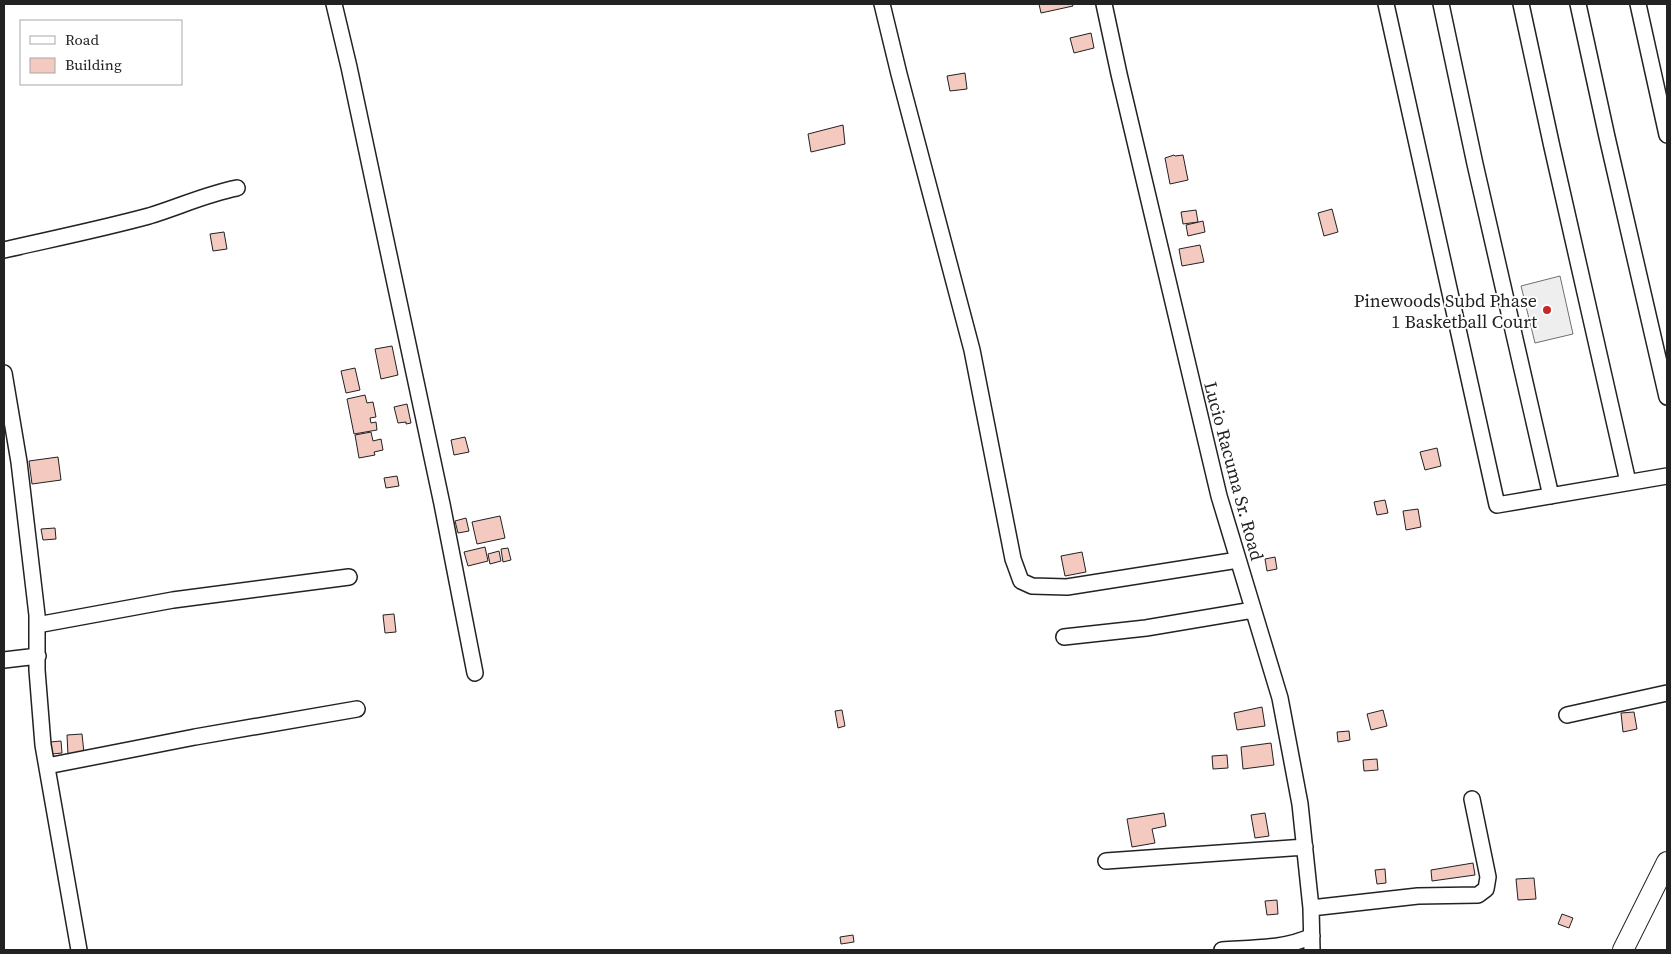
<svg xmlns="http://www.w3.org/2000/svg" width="1671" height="954" font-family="'Source Serif 4',serif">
<rect width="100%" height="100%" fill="#fff"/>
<path fill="#eee" stroke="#6f6f6f" d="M1560 276 1573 334 1535 343 1521 286Z"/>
<path fill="#f3c9c0" stroke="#222" d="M1039 4H1072L1073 6 1041 13Z
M1091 33 1094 48 1074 53 1070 38Z
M965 73 967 89 950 91 947 76Z
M843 125 845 144 811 152 808 134Z
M1174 155 1175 156 1183 155 1188 180 1170 184 1165 158Z
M1332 209 1338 232 1324 236 1318 213Z
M1196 210 1198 222 1183 224 1181 212Z
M1203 221 1205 232 1188 236 1186 225Z
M224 232 227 249 213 251 210 234Z
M1200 245 1204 262 1182 266 1179 249Z
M392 346 398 375 381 379 375 349Z
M355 368 360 390 346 393 341 371Z
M365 395 367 403 373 402 376 417 370 418 371 423 376 422 377 430 354 434 347 399Z
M407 404 411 423 406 424V422L398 423 394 407Z
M371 432 373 441 381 439 383 450 374 452 375 455 359 458 355 435Z
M465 437 469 452 454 455 451 440Z
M1437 448 1441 466 1425 470 1420 452Z
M58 457 61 480 32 484 29 461Z
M397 476 399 486 386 488 384 478Z
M1385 500 1388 513 1377 515 1374 502Z
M1418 509 1421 527 1406 530 1403 511Z
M500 516 505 538 477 544 472 522Z
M466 518 469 531 458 533 455 521Z
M55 528 56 539 43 540 41 529Z
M485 547 488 561 468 566 464 552Z
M508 548 511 560 503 562 501 549Z
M499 551 501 561 490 564 488 554Z
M1082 552 1086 572 1065 576 1061 556Z
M1275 557 1277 569 1267 571 1265 559Z
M394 614 396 632 385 633 383 615Z
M1262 707 1265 726 1237 730 1234 713Z
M842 710 845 726 838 728 835 711Z
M1383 710 1387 726 1371 730 1367 714Z
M1634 712 1637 729 1623 732 1621 713Z
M1349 731 1350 740 1338 742 1337 732Z
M82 734 84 753 68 755 67 735Z
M61 741 62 753 52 754 50 742Z
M1271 743 1274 765 1243 769 1241 747Z
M1227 755 1228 768 1213 769 1212 756Z
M1377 759 1378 770 1364 771 1363 760Z
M1164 813 1166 826 1152 829 1155 843 1132 847 1127 819Z
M1265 813 1269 836 1255 838 1251 815Z
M1473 863 1475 875 1432 881 1431 870Z
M1385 869 1386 883 1377 884 1375 870Z
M1534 878 1536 899 1518 900 1516 879Z
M1277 900 1278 914 1267 915 1265 901Z
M1562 914 1573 918 1569 928 1558 924Z
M853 935 854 942 841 944 840 937Z"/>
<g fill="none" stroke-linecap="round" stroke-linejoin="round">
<g stroke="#222" stroke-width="18">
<path id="minor" d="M334 4 349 67 442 504 475 673
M882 4 899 74 972 350 1013 559 1021 581 1032 586 1067 587 1238 560
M1104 4 1119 74 1219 496 1280 698 1300 804 1311 908 1312 950
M1386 4 1497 505 1667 476
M1441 4 1475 164 1551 496
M1521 4 1552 147 1628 482
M1578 4 1607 137 1667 397
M1638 4 1667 135
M4 250C52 239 101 229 149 216 179 207 206 194 237 188
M4 373 19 462 37 615V670L43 745 79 950
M37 625 173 600 349 577
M1064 637 1146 628 1253 610
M4 660 38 656
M1567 715 1667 693
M47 766 195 737 357 709
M1106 861 1305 847
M1311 908 1418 896 1478 895 1486 889 1488 877 1472 799
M1222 950C1252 948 1285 949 1312 936"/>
</g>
<g stroke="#222" stroke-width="22">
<path id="major" d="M1623 950 1667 862"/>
</g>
<use href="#minor" stroke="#fff" stroke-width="15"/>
<use href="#major" stroke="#fff" stroke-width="20"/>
</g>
<circle fill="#c62828" stroke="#fff" stroke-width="2" cx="1547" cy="310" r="5"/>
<g text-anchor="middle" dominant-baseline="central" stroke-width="4" stroke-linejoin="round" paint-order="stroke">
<g font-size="18" fill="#222" stroke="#fff" text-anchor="end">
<text x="1537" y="300">Pinewoods Subd Phase<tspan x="1537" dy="21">1 Basketball Court</tspan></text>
</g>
<g font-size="18" fill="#222" stroke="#fff">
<text transform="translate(1234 471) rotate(75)">Lucio Racuma Sr. Road</text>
</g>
</g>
<rect width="1671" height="954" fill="none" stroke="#222222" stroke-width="10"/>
<rect x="20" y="20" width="162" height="65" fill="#ffffff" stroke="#a7a7a7"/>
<rect x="30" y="36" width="25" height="8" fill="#ffffff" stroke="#a7a7a7"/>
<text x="65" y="45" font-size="15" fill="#222222">Road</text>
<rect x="30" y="58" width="25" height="15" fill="#f3c9c0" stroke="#a7a7a7"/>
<text x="65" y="70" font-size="15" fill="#222222">Building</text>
</svg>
